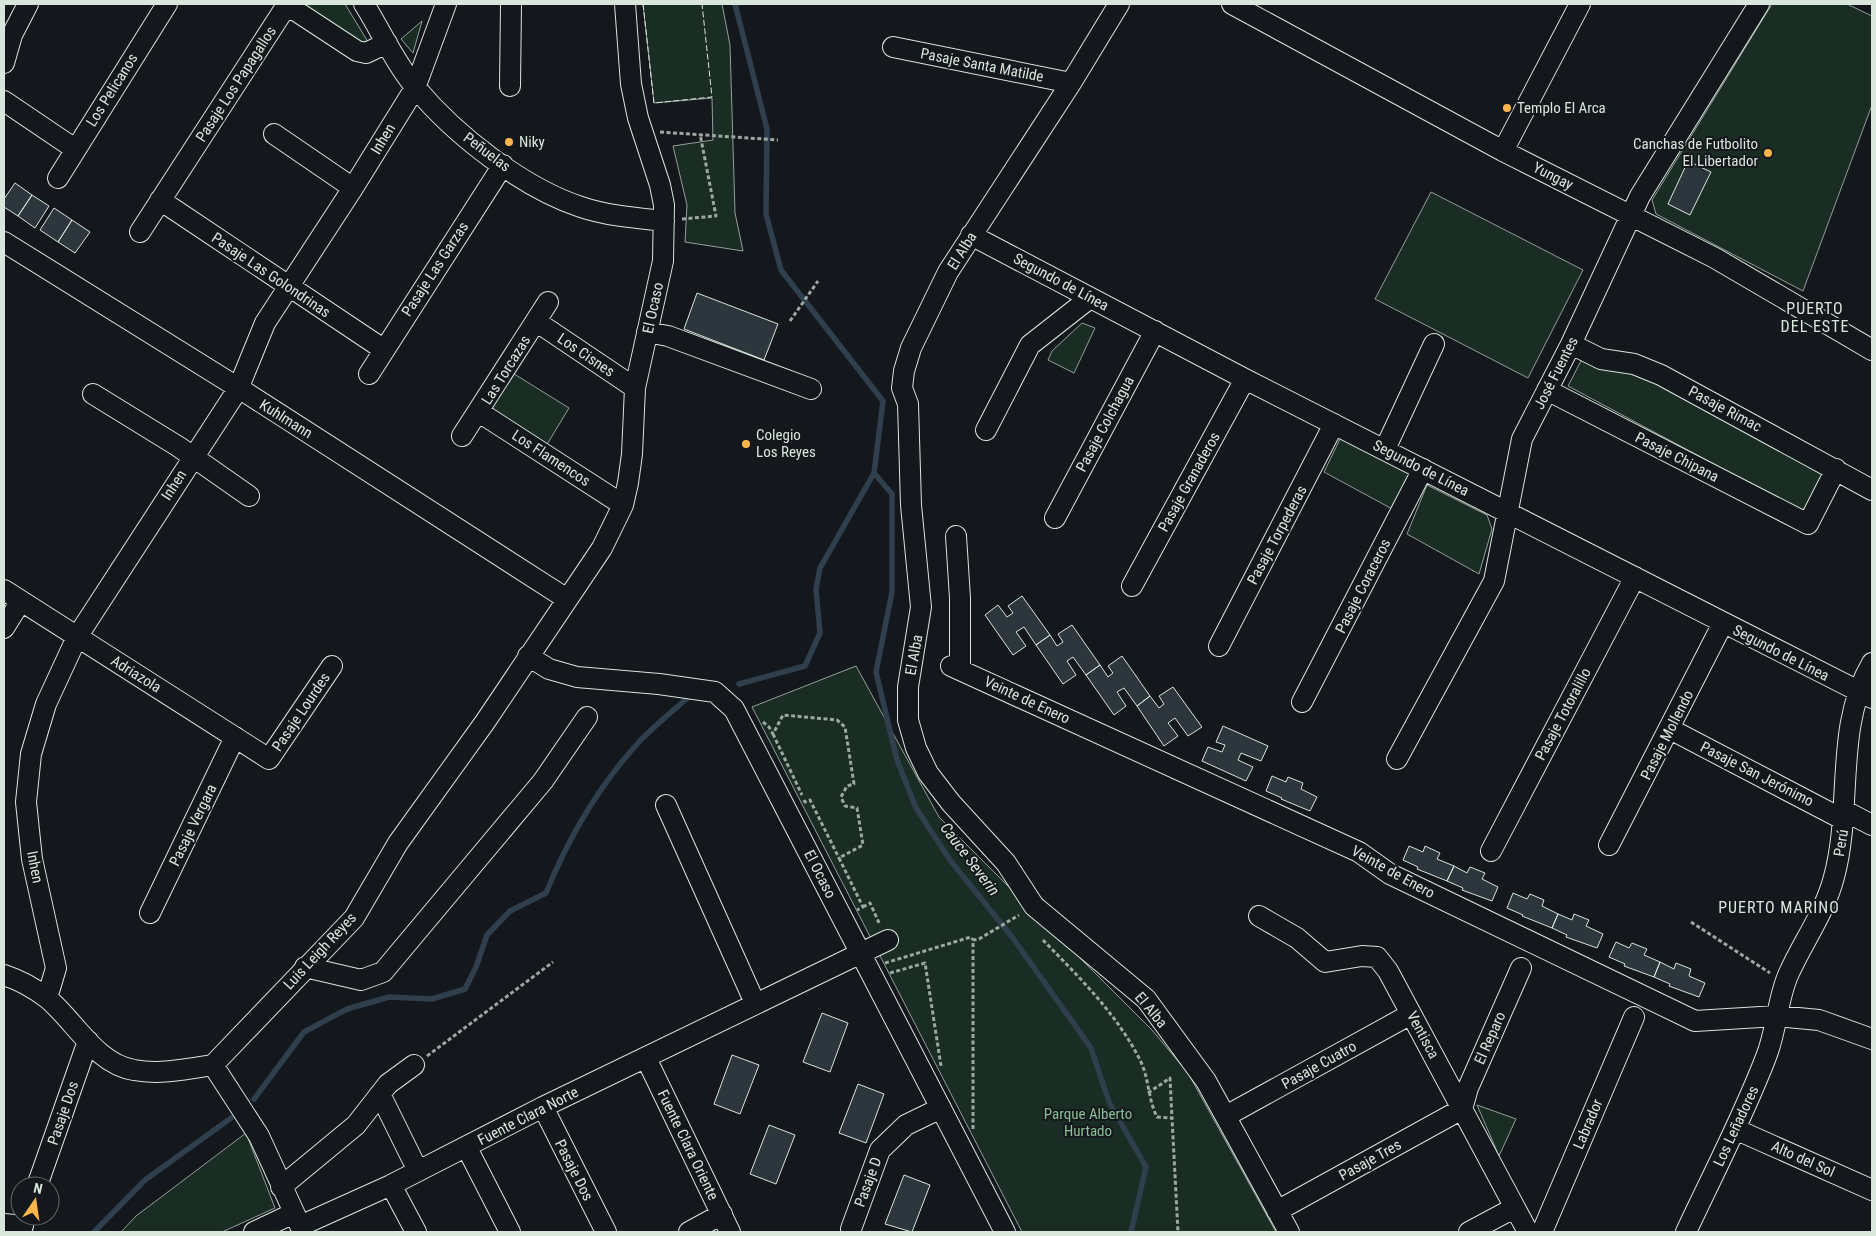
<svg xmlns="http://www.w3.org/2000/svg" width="1876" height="1236" font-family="'Roboto Condensed',sans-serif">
<rect width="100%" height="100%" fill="#14181c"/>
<path fill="#1a2d24" stroke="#939e99" d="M304 4H345L368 42 364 45Z
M643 4H722L730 45 735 213 743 251 685 242 687 205 673 146 713 140 712 98 654 103Z
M1772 4H1847L1872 16V105L1803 291 1656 214 1652 200Z
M422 21 413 53 401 39Z
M1431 192 1583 270 1528 378 1375 299Z
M1082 323 1095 328 1074 373 1048 360 1052 351Z
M1582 359 1639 375 1823 473 1808 508 1800 510 1568 386Z
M511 372 569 408 546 446 488 410Z
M1341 437 1410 473 1394 510 1324 472Z
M1427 485 1487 515 1492 529 1479 574 1407 534Z
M856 666 939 817 1152 1030 1188 1073 1276 1232H1022L752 707Z
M1477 1105 1516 1119 1499 1156Z
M246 1133 275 1208 222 1232H121L136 1216Z"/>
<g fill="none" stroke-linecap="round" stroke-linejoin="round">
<path stroke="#2f3f4d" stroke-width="5.5" d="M735 4 767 129 766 214 781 270 883 401 874 473 820 568 816 589 820 633 805 666 739 684
M874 473 892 494V592L876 672 897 760 916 808 950 860 1012 937 1091 1048 1109 1102 1146 1167 1131 1232
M254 1099 304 1032 347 1009 389 997 432 999 465 989 476 967 487 935 510 911 546 893C568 839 598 787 638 743 654 726 674 710 692 694
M94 1232 145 1180 231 1118"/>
</g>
<path fill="#2c363c" stroke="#d8e6dc" d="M1688 161 1711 172 1690 215 1668 204Z
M15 183 32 195 18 216 4 207V199Z
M32 195 49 206 35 228 18 216Z
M54 208 72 220 58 242 40 230Z
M72 220 90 232 75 253 58 242Z
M697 293 778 324 764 360 684 329Z
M1022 596 1050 635 1036 645 1024 627 1016 632 1026 646 1013 655 985 615 998 605 1007 617 1013 613 1008 606Z
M1072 625 1100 665 1086 675 1073 657 1067 661 1076 675 1063 684 1036 645 1050 635 1057 646 1063 642 1058 634Z
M1122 656 1150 696 1137 706 1124 688 1117 692 1126 706 1114 715 1086 675 1100 665 1108 677 1113 673 1108 666Z
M1173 687 1202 727 1188 736 1175 718 1168 723 1178 736 1164 746 1137 706 1150 696 1159 708 1164 704 1159 696Z
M1223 726 1268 746 1261 761 1241 753 1238 760 1253 767 1246 781 1202 761 1208 747 1222 752 1225 745 1216 742Z
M1272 776 1286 782 1288 777 1303 783 1301 789 1317 797 1310 811 1281 799 1282 798 1266 791Z
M1409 846 1423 852 1425 846 1440 853 1437 859 1454 866 1447 881 1417 869 1418 867 1403 860Z
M1454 866 1467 873 1470 867 1485 873 1482 879 1498 887 1492 901 1462 890 1463 888 1447 881Z
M1513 893 1527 899 1530 894 1544 900 1542 906 1558 914 1552 928 1522 916 1523 915 1507 908Z
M1558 914 1572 920 1574 914 1589 920 1586 926 1603 934 1597 948 1566 937 1567 935 1552 928Z
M1616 942 1629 948 1632 943 1647 949 1644 955 1660 962 1654 977 1624 966 1625 964 1609 957Z
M1660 962 1674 969 1676 963 1691 969 1689 976 1705 983 1699 997 1669 986 1670 984 1654 977Z
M822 1013 848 1023 830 1072 803 1062Z
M732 1055 759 1065 740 1114 714 1104Z
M858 1084 884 1094 866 1143 839 1133Z
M769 1125 795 1135 776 1184 750 1174Z
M904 1175 930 1185 912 1232 885 1224Z"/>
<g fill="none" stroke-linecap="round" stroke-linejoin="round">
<g stroke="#d8e6dc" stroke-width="22">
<path id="minor" d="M364 4C381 31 395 63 416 88 455 135 523 188 581 207 608 216 636 218 664 221
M1119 4 1071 83 948 272 911 348 904 371 902 388 908 404 911 505 921 607 908 687V720L916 748 928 773 951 803 1006 863 1034 906 1146 999 1206 1081 1289 1232
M1232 4 1503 151 1715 258 1872 350
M893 47 1071 83
M4 63 12 35 28 4
M510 86 511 4
M4 101 75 149
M274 134 353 188
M1503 151 1580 4
M58 178 167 4
M160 200 383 349
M140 232 283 11 293 9 357 51 366 53 387 43
M971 235 1245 379 1872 698
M4 242 245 392 567 599
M537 322 635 388
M647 332 668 336 811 389
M1571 344 1601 359 1634 364 1661 375 1872 490
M369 374 503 165
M1547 390 1808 524 1836 469
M93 394 179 447 249 496
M479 412 623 505
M986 430 1030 345 1090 298
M462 436 548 302
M1385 449 1434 344
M1055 518 1155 331
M956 536 960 598V670
M1132 586 1245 379
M4 590 269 759 332 666
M4 628 21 601
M1219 646 1334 424
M528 656 549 669 577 677 659 684 715 692 734 709 1005 1232
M951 666 1359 852 1390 874 1695 1021 1777 1016 1819 1020 1872 1039
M1302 702 1423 469
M1670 729 1844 820
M1397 759 1494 581 1522 439 1571 344 1640 196 1759 4
M666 805 755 1003
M1845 811 1872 825
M1609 845 1723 623
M1491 851 1635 577
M150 913 235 737
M1259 916 1297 938 1325 962 1362 956 1377 957 1388 971 1528 1232
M305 967 361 980 383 972 543 781 587 717
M4 975C19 980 34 988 47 998 75 1021 96 1064 134 1070 159 1075 188 1069 213 1065L354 918 398 843 485 722 602 548 623 505 628 483 632 454 635 388 663 261 664 205 660 185 638 118 631 84 625 4
M47 998 56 968 32 859 26 802 31 754 46 704 77 637 238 389 265 323 353 188 415 88 446 4
M646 1058 730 1232
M213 1065 259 1136 303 1232
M380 1094 418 1171
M543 1107 606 1232
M1226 1116 1411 1014
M1735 1129 1872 1190
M467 1148 510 1232
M391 1185 416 1232
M37 1186 88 1041
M281 1187 356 1125 388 1084 414 1065
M1277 1211 1462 1109 1468 1088 1521 968
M4 1224 23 1226
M300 1226 391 1185 543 1107 888 940
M851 1229 880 1150 906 1125 941 1108
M254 1232 294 1213
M689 1232 722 1214
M1469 1232 1514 1208
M1542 1232 1634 1017
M1686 1232C1713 1174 1743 1117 1766 1057 1777 1030 1777 999 1789 973 1804 940 1825 912 1834 877 1853 807 1834 727 1872 663"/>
</g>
<path stroke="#9da8a2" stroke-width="3" stroke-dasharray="4 2.5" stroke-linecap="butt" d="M660 132 778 140
M682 219 716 216 700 134
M790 321 818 281
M763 722 769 727 773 734 783 715 837 720 845 727 854 784 847 786 841 797 845 806 857 808 863 845 839 858 863 907 857 910
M773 734 802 795
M804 800 805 802 810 800 839 858
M863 907 870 903 880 925
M1691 922 1770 973
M1043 940C1079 977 1118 1015 1141 1062 1149 1079 1148 1099 1157 1117L1172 1118 1178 1232
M885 963 971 937 973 940
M890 973 925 963 941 1066
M427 1056 553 962
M1148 1093 1170 1078 1172 1118
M973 1129V940L979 939 1019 915"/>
<use href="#minor" stroke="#14181c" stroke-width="20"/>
<path stroke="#d8e6dc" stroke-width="1" stroke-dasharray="6 2.5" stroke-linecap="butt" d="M643 4 654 103 712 97 702 4"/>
</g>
<g fill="#ffb74d" stroke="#14181c" stroke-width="2">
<circle cx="1507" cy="108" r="5"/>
<circle cx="509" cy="142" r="5"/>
<circle cx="1768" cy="153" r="5"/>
<circle cx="746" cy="444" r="5"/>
</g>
<g text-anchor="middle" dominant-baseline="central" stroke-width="4" stroke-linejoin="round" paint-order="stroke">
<g font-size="15" fill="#d8e6dc" stroke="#14181c">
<text transform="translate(982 65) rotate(11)">Pasaje Santa Matilde</text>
<text transform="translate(236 84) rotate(-57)">Pasaje Los Papagallos</text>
<text transform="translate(112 90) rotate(-58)">Los Pelicanos</text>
<text transform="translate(383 139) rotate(-59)">Inhen</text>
<text transform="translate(487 152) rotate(37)">Peñuelas</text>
<text transform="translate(1553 176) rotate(27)">Yungay</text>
<text transform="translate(962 251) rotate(-58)">El Alba</text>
<text transform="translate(435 269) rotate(-57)">Pasaje Las Garzas</text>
<text transform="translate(271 275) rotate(34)">Pasaje Las Golondrinas</text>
<text transform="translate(1061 282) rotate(28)">Segundo de Línea</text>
<text transform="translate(653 308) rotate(-78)">El Ocaso</text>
<text transform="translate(586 355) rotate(34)">Los Cisnes</text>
<text transform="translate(506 370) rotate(-58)">Las Torcazas</text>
<text transform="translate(1556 373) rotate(-63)">José Fuentes</text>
<text transform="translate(1725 409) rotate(28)">Pasaje Rimac</text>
<text transform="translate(286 419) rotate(32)">Kuhlmann</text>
<text transform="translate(1105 424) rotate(-62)">Pasaje Colchagua</text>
<text transform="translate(1677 457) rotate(27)">Pasaje Chipana</text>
<text transform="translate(551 458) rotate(33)">Los Flamencos</text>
<text transform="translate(1421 468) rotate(27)">Segundo de Línea</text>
<text transform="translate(1189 482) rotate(-61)">Pasaje Granaderos</text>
<text transform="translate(174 485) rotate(-57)">Inhen</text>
<text transform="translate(1277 535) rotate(-62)">Pasaje Torpederas</text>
<text transform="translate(1363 586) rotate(-63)">Pasaje Coraceros</text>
<text transform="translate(1781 653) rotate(27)">Segundo de Línea</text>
<text transform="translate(914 655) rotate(-80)">El Alba</text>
<text transform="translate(136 674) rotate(32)">Adriazola</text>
<text transform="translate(1027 700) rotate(25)">Veinte de Enero</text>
<text transform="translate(301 712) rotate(-56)">Pasaje Lourdes</text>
<text transform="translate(1563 714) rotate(-62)">Pasaje Totoralillo</text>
<text transform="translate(1667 735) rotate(-63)">Pasaje Mollendo</text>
<text transform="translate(1757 774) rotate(27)">Pasaje San Jerónimo</text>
<text transform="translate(193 825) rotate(-64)">Pasaje Vergara</text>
<text transform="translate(1841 843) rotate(-81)">Perú</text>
<text transform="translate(35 867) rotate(79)">Inhen</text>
<text transform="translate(1393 872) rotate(29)">Veinte de Enero</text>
<text transform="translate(820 874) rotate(63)">El Ocaso</text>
<text transform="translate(320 951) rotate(-47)">Luis Leigh Reyes</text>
<text transform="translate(1151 1010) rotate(50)">El Alba</text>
<text transform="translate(1423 1035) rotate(62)">Ventisca</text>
<text transform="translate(1490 1038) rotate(-66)">El Reparo</text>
<text transform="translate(1319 1065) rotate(-29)">Pasaje Cuatro</text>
<text transform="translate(63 1113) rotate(-71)">Pasaje Dos</text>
<text transform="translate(528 1116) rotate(-27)">Fuente Clara Norte</text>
<text transform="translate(1588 1124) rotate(-67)">Labrador</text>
<text transform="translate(1736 1126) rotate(-65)">Los Leñadores</text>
<text transform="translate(688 1145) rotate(64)">Fuente Clara Oriente</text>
<text transform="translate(1803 1159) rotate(24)">Alto del Sol</text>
<text transform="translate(1370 1160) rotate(-29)">Pasaje Tres</text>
<text transform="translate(574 1170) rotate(63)">Pasaje Dos</text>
<text transform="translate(868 1182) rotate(-70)">Pasaje D</text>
</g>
<g font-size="15" fill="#d8e6dc" stroke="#14181c" text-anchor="start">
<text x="1517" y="108">Templo El Arca</text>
<text x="519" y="142">Niky</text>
<text x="1758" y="144" text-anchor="end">Canchas de Futbolito<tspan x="1758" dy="17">El Libertador</tspan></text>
<text x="756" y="435">Colegio<tspan x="756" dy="17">Los Reyes</tspan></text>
</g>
<g font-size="15" fill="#8ac095" stroke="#14181c">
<text x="1088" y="1114">Parque Alberto<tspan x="1088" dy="17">Hurtado</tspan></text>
</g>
<g font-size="16" letter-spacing="1" fill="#d8e6dc" stroke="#14181c">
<text x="1815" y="308">PUERTO<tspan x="1815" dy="18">DEL ESTE</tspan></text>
<text x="1779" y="907">PUERTO MARINO</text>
</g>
<g font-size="16" font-style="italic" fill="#d8e6dc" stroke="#14181c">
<text transform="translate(970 859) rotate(53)">Cauce Severin</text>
</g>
</g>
<rect width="1876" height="1236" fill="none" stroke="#d8e6dc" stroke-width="10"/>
<g transform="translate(35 1201) rotate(13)"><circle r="24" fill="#14181c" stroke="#626a69"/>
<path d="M0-4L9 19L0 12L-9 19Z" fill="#ffb74d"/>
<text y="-8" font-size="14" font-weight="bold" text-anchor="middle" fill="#d8e6dc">N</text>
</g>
</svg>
